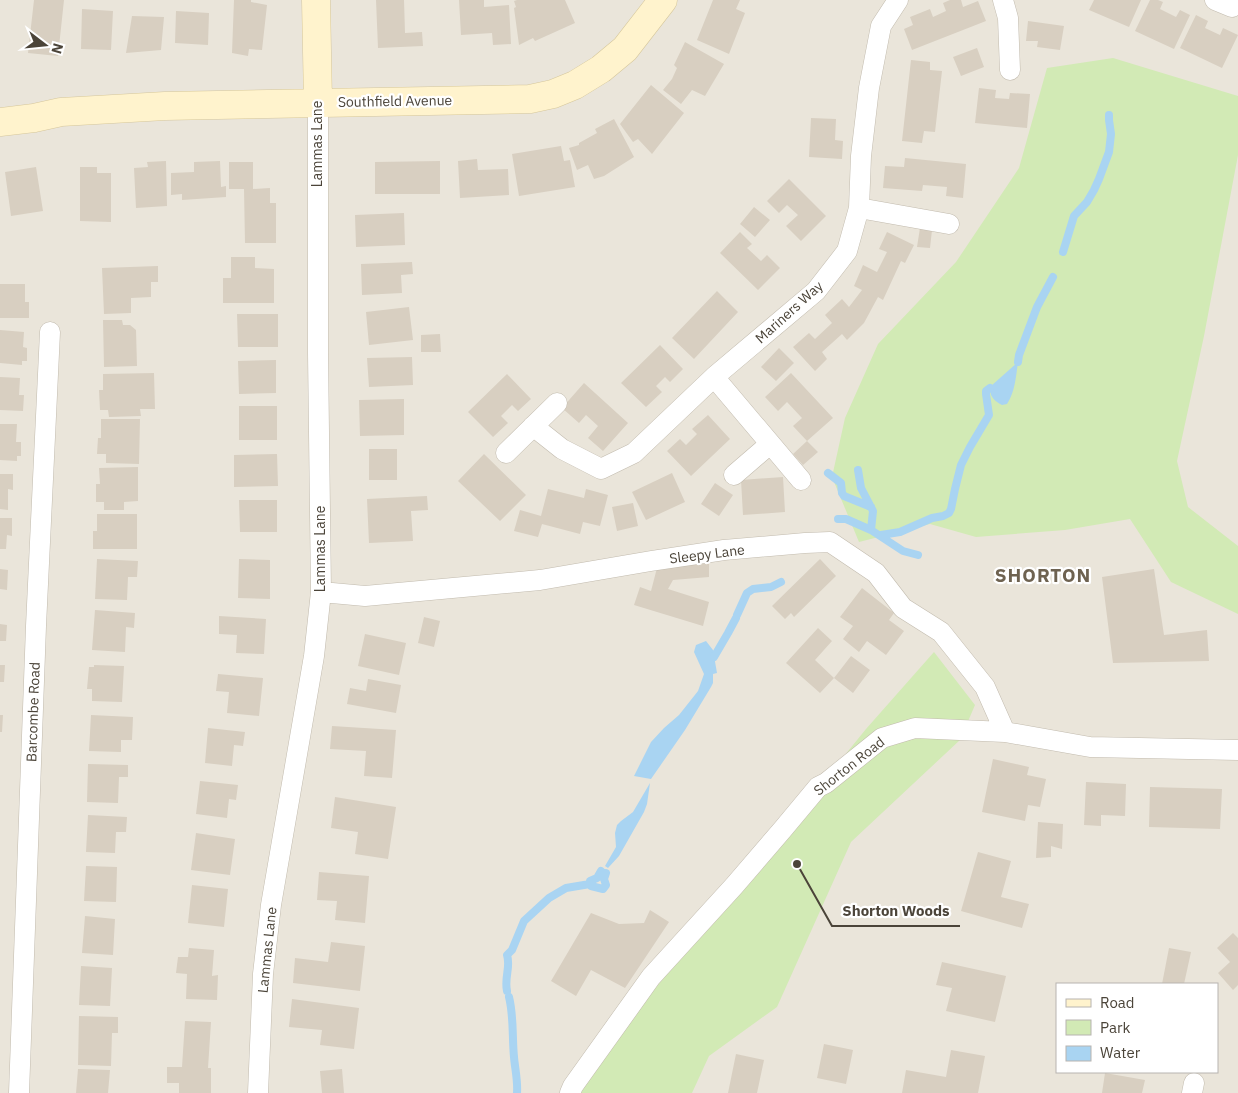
<svg xmlns="http://www.w3.org/2000/svg" width="1238" height="1093" font-family="'IBM Plex Sans',sans-serif">
<rect width="100%" height="100%" fill="#f6f3ec"/>
<path fill="#eae5da" fill-rule="evenodd" d="M0 0H1238V1093H0ZM1057 984H1217V1072H1057Z"/>
<path fill="#d2eab5" d="M1113 58 1238 96V155L1204 336 1177 461 1188 507 1238 546V614L1171 582 1130 519 1065 530 976 537 930 524 859 542 832 477 845 418 878 344 956 262 1019 168 1047 68Z
M934 652 975 705 960 740 851 842 777 1007 709 1056 692 1093H570L866 729Z"/>
<path fill="#a9d4f2" d="M1018 362C1016 376 1015 392 1007 404L1002 405C994 401 988 395 991 386Z
M706 641 713 650 717 673 713 674V683L711 687 685 730 651 779 634 776 651 742 664 728 679 715 698 691 704 674 694 652 696 645Z
M650 783 647 804 644 812 619 856 608 868 605 866 616 847 615 833 617 825 621 821 633 812Z"/>
<g fill="none" stroke-linecap="round" stroke-linejoin="round">
<path stroke="#a9d4f2" stroke-width="8" d="M1063 252 1074 216 1087 202 1094 190 1099 179 1109 152 1111 134 1109 120V115
M1018 362 1019 355 1037 307 1053 277
M858 470 861 488 873 511 871 530
M828 473 841 483 842 493 844 496 871 507
M838 519H846L871 530 903 551 918 555
M881 535 900 532 932 518 943 516 949 513 951 509 955 489 961 465 970 447 989 415 986 394V391L990 388
M737 615 747 593 753 589 771 587 781 582
M714 657 728 633 736 618
M601 871 597 878 590 881 591 886 603 889 606 885 604 879 606 873
M507 991C504 977 511 967 507 955L512 950 524 921 549 898 566 888 590 884
M509 997C514 1017 512 1037 514 1057 515 1069 518 1081 517 1093"/>
</g>
<path fill="#d8cfc1" d="M34 0H64L58 56 28 53Z
M234 0H251V2L267 5 262 50 249 49 248 56 232 53Z
M376 0H404L405 33 422 32 423 46 378 48Z
M459 0H484V7L509 5 511 44 493 45 492 33 461 35Z
M517 0H565L575 23 535 41 533 38 519 45 514 8 516 7 514 1Z
M713 0H740L736 9 745 13 729 54 697 40Z
M950 0H961L963 7 978 1 986 21 912 50 904 29 913 25 910 17 930 9 933 17 946 11 943 3Z
M1094 0H1141L1129 27 1089 10Z
M1150 0H1158L1163 2 1160 9 1176 17 1180 10 1190 15 1174 49 1135 31Z
M82 9 113 11 111 50 81 49Z
M176 11 209 13 208 45 175 43Z
M1196 15 1208 21 1205 28 1220 35 1223 28 1238 35 1222 68 1180 48Z
M132 16 164 17 161 50 126 53Z
M1028 21 1064 26 1060 50 1037 47 1038 41H1026Z
M685 42 724 64 705 96 692 90 681 104 663 90 672 79 677 68 674 65Z
M977 48 984 67 961 76 953 57Z
M911 60 930 62V70L942 71 935 132 924 131 922 143 902 141Z
M651 85 684 113 652 154 638 139 633 142 620 124Z
M979 88 996 90 995 98 1009 99 1010 93 1030 94 1027 128 975 123Z
M811 118 836 119 835 140 843 141 842 159 809 157Z
M614 119 634 157 604 176 594 179 588 165 577 170 569 148 579 145V143L597 133 595 129Z
M561 146 564 161 570 160 575 187 519 196 512 154Z
M905 158 966 164 963 198 946 196 947 187 923 185 922 191 883 188 885 166 904 167Z
M477 159 478 170 508 169 509 195 460 198 458 161Z
M166 161 167 206 136 208 134 168 148 167 147 162Z
M220 161 221 187 226 186V197L182 200V194L171 195V173L194 172V162Z
M440 161V194H375V162Z
M229 162H253V189L270 188V203H276V243H245L244 189H229Z
M36 167 43 211 11 216 5 172Z
M80 167H97V173H111V222L80 221Z
M789 179 826 216 801 241 786 226 798 215 787 205 779 213 767 201Z
M754 207 770 220 755 237 740 224Z
M404 213 405 245 356 247 355 215Z
M920 228 932 230 930 248 917 247Z
M740 232 752 244 747 248 761 261 767 255 780 268 758 290 720 253Z
M887 232 914 245 905 263 901 261 883 300 878 297 864 323 847 340 842 334 822 352 827 359 815 371 793 347 809 333 815 339 832 323 825 315 842 299 849 307 862 290 854 286 863 265 877 272 887 252 879 249Z
M231 257H255V268L274 269V303H223V278H231Z
M412 262 413 274 401 275 402 293 362 295 361 264Z
M158 266V282H151V297L131 298V313L104 314 102 268Z
M0 284H25V302H29V318H0Z
M717 291 738 312 694 359 672 338Z
M409 307 413 340 369 345 366 312Z
M237 314H278V347H238Z
M103 320H122L123 325H130L136 330 137 366 104 367Z
M0 330 24 332 23 347 27 348V361H22V365L0 363Z
M440 334 441 352H421V335Z
M660 345 683 369 670 382 665 377 656 386 662 392 646 407 621 383Z
M779 348 794 363 776 381 761 367Z
M412 357 413 385 369 387 367 358Z
M276 360V393L239 394 238 361Z
M154 373 155 409H140L141 416 109 417 108 410H100L99 390H103V374Z
M791 373 833 418 807 441 818 452 803 465 793 454 807 441 793 426 802 418 787 402 778 411 765 397Z
M507 374 531 399 518 411 512 405 501 416 508 423 493 437 468 412Z
M0 377 20 378 19 395H24L23 411 0 410Z
M584 383 628 423 603 451 588 438 598 426 586 415 579 423 562 408Z
M404 399V435L360 436 359 400Z
M239 406H277V440H239Z
M708 415 730 439 691 476 667 451 680 439 686 445 697 434 692 429Z
M101 419H140L139 464 106 463V454H97L98 438H101Z
M0 424H17L16 442H21V456H17V461L0 460Z
M369 449H397V480H369Z
M277 454 278 486 234 487V455Z
M484 454 526 495 500 521 458 481Z
M138 467V501L124 502V510H104V502H96V484H100L99 468Z
M672 473 685 502 646 520 632 492Z
M0 474H13V490L8 489V510L0 509Z
M783 477 785 512 743 515 741 480Z
M715 483 733 495 719 516 701 504Z
M548 489 584 498 586 489 608 495 600 526 583 522 580 534 542 524 538 537 514 531 520 510 541 516Z
M427 496 428 510 411 511 413 541 369 543 367 499Z
M239 500H277V532H240Z
M633 503 638 526 617 531 612 507Z
M97 514H137V549H93V531H97Z
M0 518H12V536L7 535 6 549H0Z
M97 559 138 561 137 577H128L127 600 95 599Z
M239 559 270 560V599L238 598Z
M820 559 836 576 794 617 791 613 785 619 772 606Z
M709 562V577L673 580 668 589 709 602 703 626 634 605 640 587 651 591 657 568Z
M0 569 8 570 7 590 0 589Z
M1154 569 1164 635 1207 630 1209 661 1113 663 1102 577Z
M862 588 894 613 889 620 904 631 886 655 867 641 859 652 843 639 853 626 840 617Z
M95 610 135 613 134 628 126 627 125 652 92 650Z
M219 616 266 619 264 654 236 653 237 635 219 634Z
M424 617 440 621 434 647 418 643Z
M0 624 7 625 6 641H0Z
M818 628 832 641 815 660 834 678 820 693 786 663Z
M365 634 406 643 399 675 358 666Z
M851 656 870 670 853 693 834 678Z
M0 665H5L4 682H0Z
M94 665 124 666 122 702 92 701V689H87L89 667H94Z
M218 674 263 678 259 716 227 713 229 692 216 691Z
M368 679 401 685 396 713 347 704 350 688 366 691Z
M0 715H3L2 732H0Z
M91 715 133 717 132 740H121V752L89 751Z
M332 726 396 730 392 778 364 776 366 751 330 749Z
M208 728 245 732 243 746 234 745 232 766 205 763Z
M993 759 1029 767 1027 775 1046 779 1040 807 1028 805 1025 821 982 812Z
M88 764 128 765V777H119L118 803 87 802Z
M200 781 238 785 236 800 229 799 227 818 196 814Z
M1086 782 1126 784 1125 816 1101 815V826L1084 825Z
M1150 787 1222 789 1220 829 1149 827Z
M335 797 396 807 388 859 355 854 358 832 331 828Z
M88 815 127 817 126 832H116L115 853 86 852Z
M1038 822 1063 824 1062 849 1051 846V857L1036 858Z
M196 833 235 839 230 875 191 870Z
M978 852 1011 861 1001 897 1029 904 1022 928 961 911Z
M86 866 117 867 116 902 84 901Z
M319 872 369 876 365 923 335 920 337 901 317 900Z
M192 885 228 889 224 927 188 923Z
M650 910 669 922 625 988 591 970 576 996 551 981 591 913 619 924 644 923Z
M85 916 115 919 113 955 82 953Z
M1233 933 1238 938V985L1233 990 1218 973 1230 962 1217 948Z
M331 942 365 946 360 991 293 983 295 958 328 962Z
M189 948 214 950 212 976 218 975 217 1000 186 999 187 974 176 973 178 957H188Z
M1169 948 1191 952 1184 984H1162Z
M942 962 1006 976 995 1022 946 1011 952 988 936 985Z
M81 966 112 968 110 1006 79 1005Z
M292 999 359 1008 354 1049 320 1045 322 1030 289 1027Z
M79 1016 118 1017V1033H112L111 1066 78 1065Z
M185 1021 211 1022 208 1068H211V1093H179V1083H167V1067H182Z
M824 1044 853 1050 846 1084 817 1078Z
M951 1050 985 1056 978 1093H902L906 1070 946 1077Z
M736 1054 764 1060 757 1093H728Z
M78 1069 110 1070 108 1093H76Z
M342 1069 344 1093H322L320 1071Z
M1105 1073 1145 1080 1142 1093H1102Z"/>
<g fill="none" stroke-linecap="round" stroke-linejoin="round">
<g stroke="#c2bbae" stroke-width="21">
<path id="street" d="M1003 0 1008 18 1010 70
M1215 0 1232 7
M859 208 949 224
M714 377 801 480
M533 426 562 449 601 469 634 453 714 377 816 291 847 251 859 208 861 156 869 88 881 26 898 0
M506 453 557 403
M734 475 770 444
M321 592 365 596 540 580 651 561 724 550 805 543 830 542 876 573 903 608 941 632 985 687 1005 732
M19 1093 36 626 50 332
M258 1093 263 974 271 905 314 656 321 592 318 353V102
M570 1093 573 1086 651 977 734 886 783 829 818 787 826 783 882 738 915 728 1005 732 1090 747 1238 750
M1192 1093 1194 1083"/>
</g>
<g stroke="#d6c79b" stroke-width="29">
<path id="secondary" d="M316 0 318 102
M0 122 34 118 61 112 165 106 530 99 553 94 575 85 601 69 625 49 663 0"/>
</g>
<use href="#street" stroke="#fff" stroke-width="20"/>
<use href="#secondary" stroke="#fff3cd" stroke-width="28"/>
</g>
<g text-anchor="middle" dominant-baseline="central" stroke-width="4.5" stroke-linejoin="round" paint-order="stroke">
<g font-size="14" fill="#4b4439" stroke="#fff">
<text transform="translate(395 101) rotate(-1)">Southfield Avenue</text>
<text transform="translate(317 144) rotate(-90)">Lammas Lane</text>
<text transform="translate(789 312) rotate(-42)">Mariners Way</text>
<text transform="translate(320 549) rotate(-90)">Lammas Lane</text>
<text transform="translate(707 554) rotate(-7)">Sleepy Lane</text>
<text transform="translate(33 712) rotate(-88)">Barcombe Road</text>
<text transform="translate(849 766) rotate(-38)">Shorton Road</text>
<text transform="translate(267 950) rotate(-84)">Lammas Lane</text>
</g>
<g font-size="19" font-weight="bold" letter-spacing="1" fill="#6e6250" stroke="#fff">
<text x="1043" y="575">SHORTON</text>
</g>
</g>
<path fill="none" stroke="#4b4439" stroke-width="2" d="M797 864L832 926H960"/>
<circle fill="#4b4439" stroke="#fff" stroke-width="2" cx="797" cy="864" r="5"/>
<g font-size="15" text-anchor="middle" font-weight="bold" fill="#4b4439" stroke="#fff" stroke-width="4.5" stroke-linejoin="round" paint-order="stroke">
<text x="896" y="916">Shorton Woods</text>
</g>
<rect x="1056" y="983" width="162" height="90" fill="#ffffff" stroke="#b7b4b0"/>
<rect x="1066" y="999" width="25" height="8" fill="#fff3cd" stroke="#b7b4b0"/>
<text x="1100" y="1008" font-size="15" fill="#4b4439">Road</text>
<rect x="1066" y="1020" width="25" height="15" fill="#d2eab5" stroke="#b7b4b0"/>
<text x="1100" y="1033" font-size="15" fill="#4b4439">Park</text>
<rect x="1066" y="1046" width="25" height="15" fill="#a9d4f2" stroke="#b7b4b0"/>
<text x="1100" y="1058" font-size="15" fill="#4b4439">Water</text>
<g transform="translate(45 45) rotate(106)" stroke="#ffffff" stroke-width="4" paint-order="stroke">
<path d="M0-4L9 19L0 12L-9 19Z" fill="#4b4439"/>
<text y="-8" font-size="14" font-weight="bold" text-anchor="middle" fill="#4b4439">N</text>
</g>
</svg>
